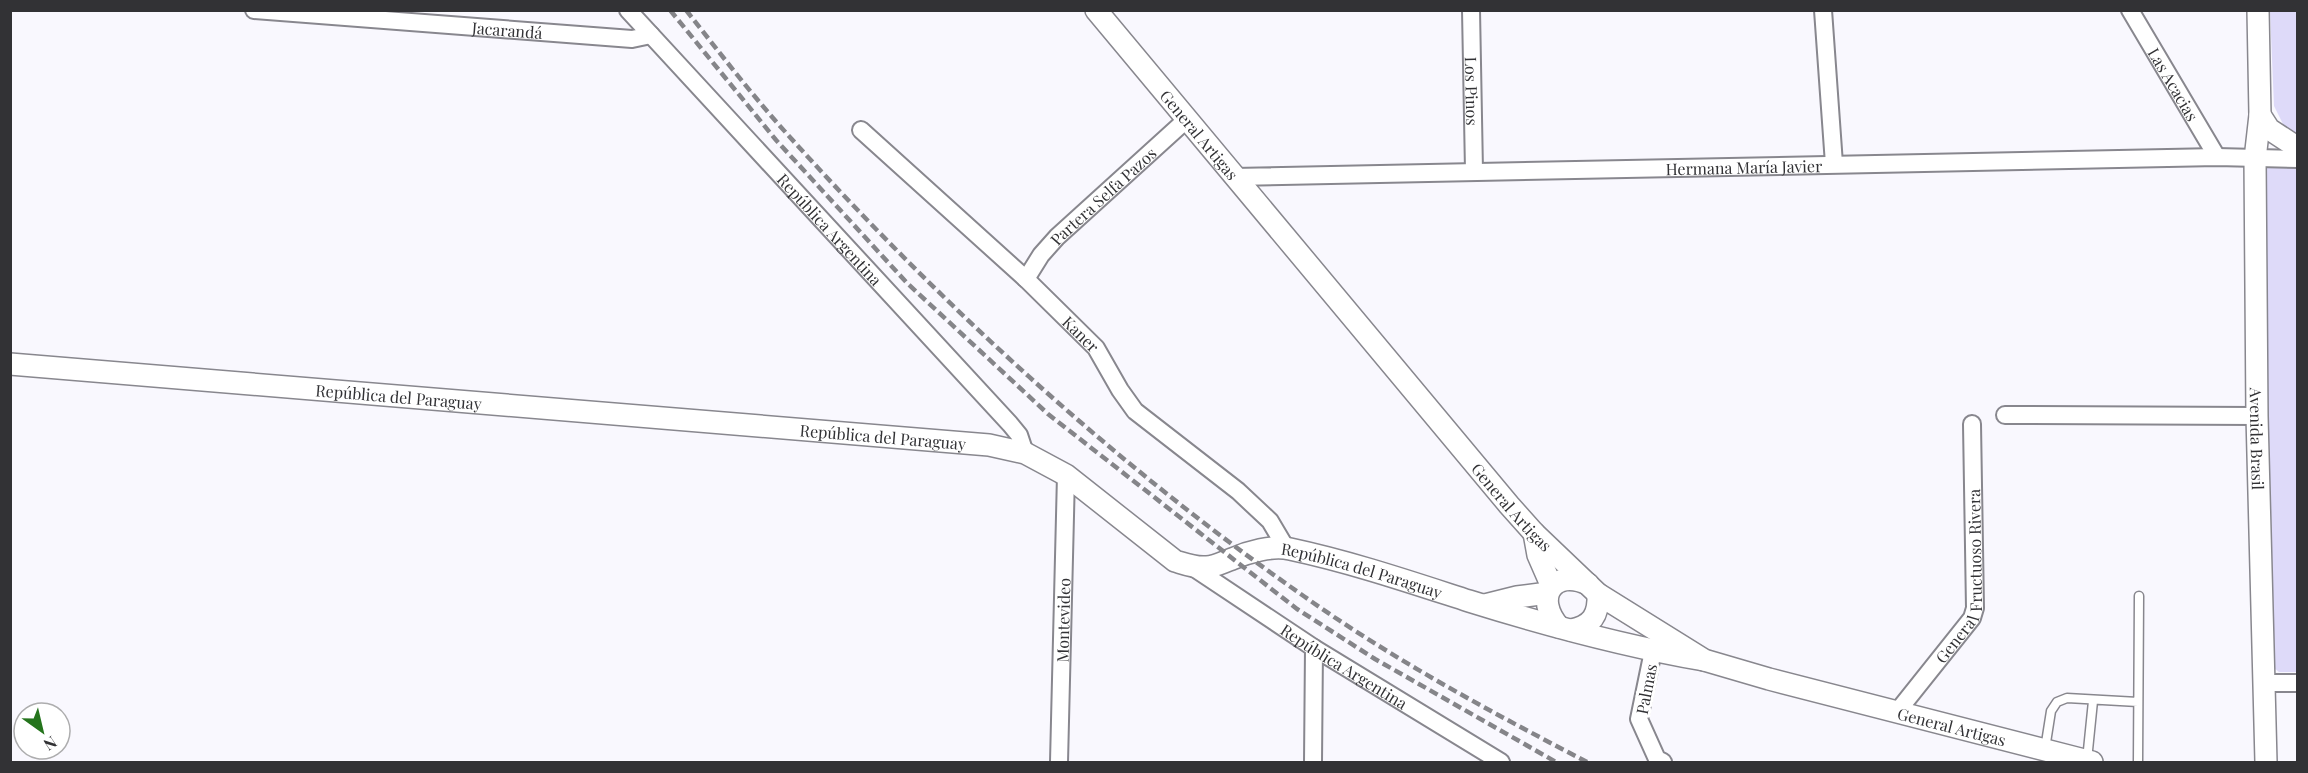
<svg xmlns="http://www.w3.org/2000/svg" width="2308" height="773" font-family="'Playfair Display',serif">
<rect width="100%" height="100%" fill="#f9f8fe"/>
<path fill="#dedaf9" d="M2270 11H2297V141L2287 132 2274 106Z
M2267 165H2297V672H2279L2274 668 2263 172Z"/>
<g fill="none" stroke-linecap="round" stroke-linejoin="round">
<g stroke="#88878e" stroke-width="11">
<path id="service" d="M2045 749 2051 711 2057 702 2067 698 2138 702
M2087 760 2093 701
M2138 762 2139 596"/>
</g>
<g stroke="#88878e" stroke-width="20">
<g id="minor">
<path id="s1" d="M254 10 632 39 651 35"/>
<path id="s2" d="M628 10 1010 424 1019 435 1025 453"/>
<path id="s3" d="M1471 10 1474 171"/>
<path d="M1823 10 1834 164"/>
<path id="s4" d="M2130 10 2217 157"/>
<path id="s5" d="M861 130 1026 279 1096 348 1120 390 1135 411 1238 491 1270 521 1286 548"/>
<path id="s6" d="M1234 177 2217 157 2298 159"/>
<path id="s7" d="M1026 279 1041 255 1057 237 1186 120"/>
<path d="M2005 415 2257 416"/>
<path id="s8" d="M1191 566 1314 648 1501 762"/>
<path d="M1653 651 1639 719 1657 759 1663 762"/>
<path d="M2264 683H2298"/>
<path id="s9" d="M1897 712 1972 618 1975 608 1972 424"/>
<path id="s10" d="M1059 762 1066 475"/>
<path d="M1313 762 1314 648"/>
</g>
</g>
<g stroke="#88878e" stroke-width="24">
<g id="tertiary">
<path id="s11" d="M1096 10 1509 505 1534 533 1598 594 1704 660 1769 679 2092 762"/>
<path id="s12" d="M2258 10 2260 115 2255 159 2257 416 2266 762"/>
<path d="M2260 115 2269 129 2298 148"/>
<path id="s13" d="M10 364 989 445 1025 453 1066 475 1175 561C1185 564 1195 568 1206 567 1215 567 1223 562 1232 559 1248 552 1272 545 1290 549 1351 562 1410 582 1469 601 1546 625 1624 646 1704 660"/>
<path d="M1534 533 1538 555 1552 587"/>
<path d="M1485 605 1517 597 1548 593"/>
<path d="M1559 627C1533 597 1554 568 1588 584"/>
<path d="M1571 630C1592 626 1599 615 1598 594"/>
</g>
</g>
<use href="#service" stroke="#fff" stroke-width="8"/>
<use href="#minor" stroke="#fff" stroke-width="16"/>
<use href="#tertiary" stroke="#fff" stroke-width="21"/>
<path stroke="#858589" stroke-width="4.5" stroke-dasharray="9 4.5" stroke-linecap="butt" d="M670 10 776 140 907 283 1048 414 1297 609 1375 659 1556 762
M686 10C719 52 752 95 788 135 941 305 1117 466 1305 597 1394 660 1491 712 1587 762"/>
</g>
<g text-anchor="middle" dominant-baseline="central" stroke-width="6" stroke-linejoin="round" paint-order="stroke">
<g font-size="16" fill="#323235" stroke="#fff">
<text stroke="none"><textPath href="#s1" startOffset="254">Jacarandá</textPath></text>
<text stroke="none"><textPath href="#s4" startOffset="86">Las Acacias</textPath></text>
<text stroke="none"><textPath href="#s3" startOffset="81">Los Pinos</textPath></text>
<text stroke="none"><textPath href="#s11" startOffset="162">General Artigas</textPath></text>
<text stroke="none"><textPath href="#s6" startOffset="510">Hermana María Javier</textPath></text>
<text stroke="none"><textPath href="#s7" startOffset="114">Partera Selfa Pazos</textPath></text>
<text stroke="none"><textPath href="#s2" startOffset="298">República Argentina</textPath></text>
<text stroke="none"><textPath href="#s5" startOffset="300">Kaner</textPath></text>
<text stroke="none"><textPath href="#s13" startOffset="390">República del Paraguay</textPath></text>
<text stroke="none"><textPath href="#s13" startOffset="876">República del Paraguay</textPath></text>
<text stroke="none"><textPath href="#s12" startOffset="429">Avenida Brasil</textPath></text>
<text stroke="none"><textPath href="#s11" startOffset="648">General Artigas</textPath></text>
<text stroke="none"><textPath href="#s13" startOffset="1398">República del Paraguay</textPath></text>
<text stroke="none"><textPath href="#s9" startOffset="158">General Fructuoso Rivera</textPath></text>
<text stroke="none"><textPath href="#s10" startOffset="142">Montevideo</textPath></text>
<text stroke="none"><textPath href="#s8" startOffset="183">República Argentina</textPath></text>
<text transform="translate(1646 689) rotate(-79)">Palmas</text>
<text stroke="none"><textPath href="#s11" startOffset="1152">General Artigas</textPath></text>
</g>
</g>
<rect width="2308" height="773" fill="none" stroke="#323235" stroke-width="24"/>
<g transform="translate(42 731) rotate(146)"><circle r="28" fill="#ffffff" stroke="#adadae" stroke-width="1.5"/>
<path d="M0-4.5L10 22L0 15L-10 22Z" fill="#24741c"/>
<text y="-9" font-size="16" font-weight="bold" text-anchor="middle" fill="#323235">N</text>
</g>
</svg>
